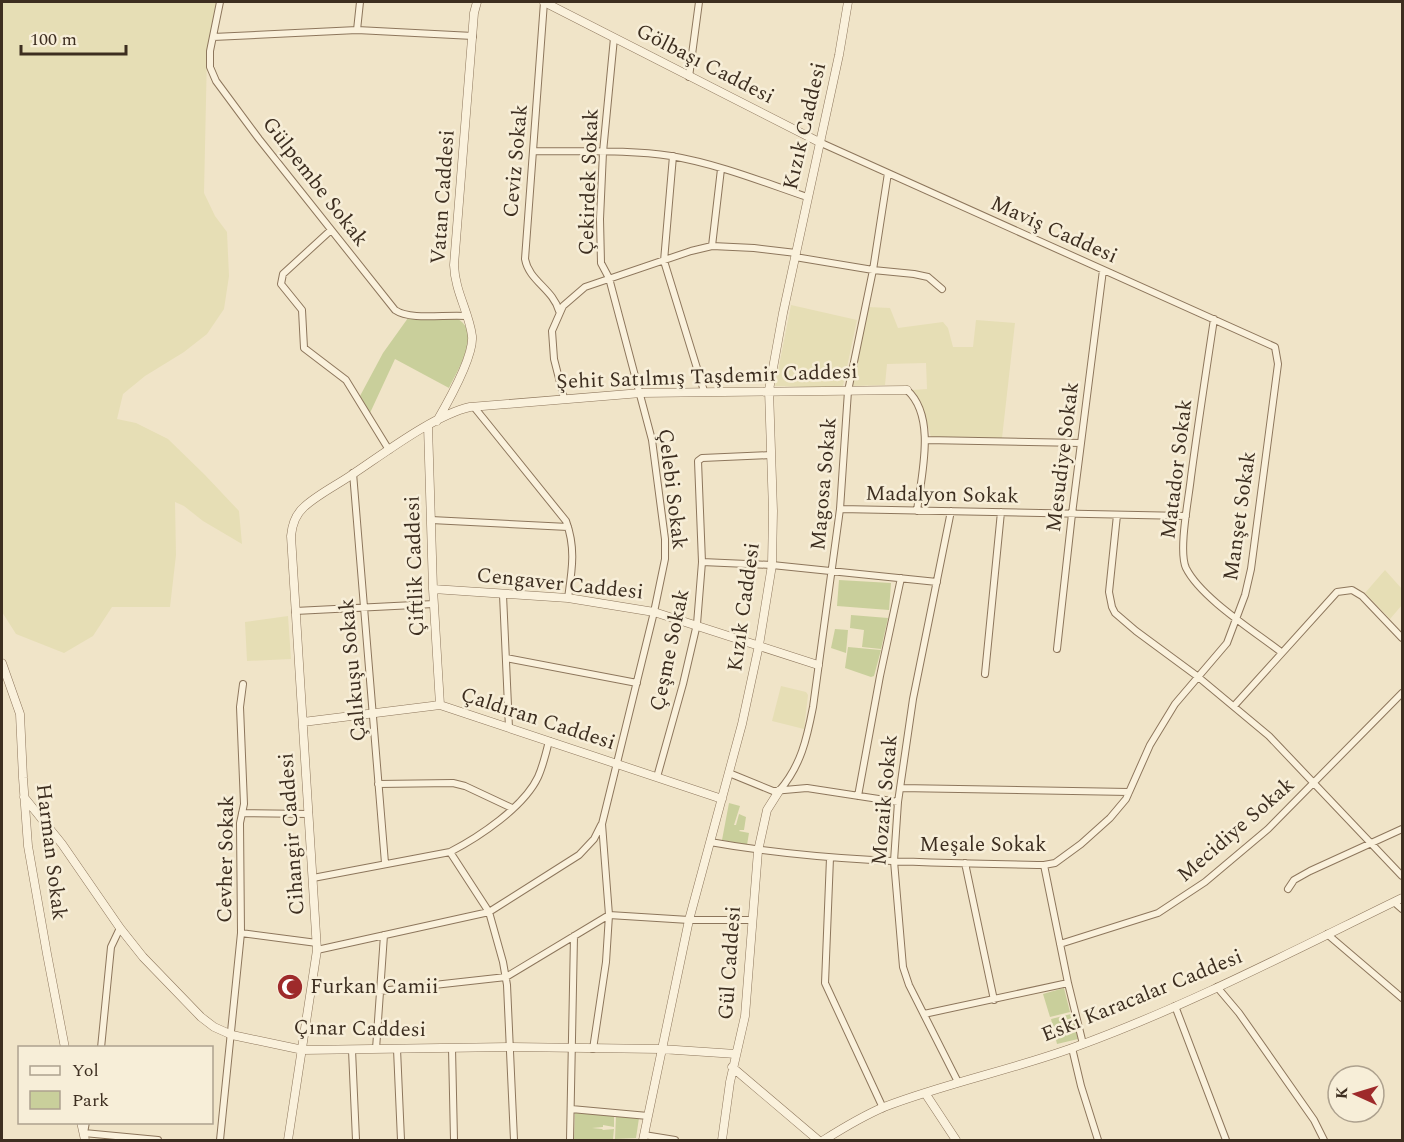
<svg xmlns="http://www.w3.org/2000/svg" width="1404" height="1142" font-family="Spectral,serif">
<rect width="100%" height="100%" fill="#f0e4c8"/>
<path fill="#e6deb5" d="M2 2H216L207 54 204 193 215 216 227 232 229 276 224 309 207 334 184 352 145 376 123 394 117 419 136 423 168 439 205 475 239 511 242 544 203 521 184 506 175 502 176 555 170 607H112L93 636 64 653 16 634 2 612Z
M791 305 857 320 843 386 838 388 775 386Z
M868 307 890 308 898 328 943 322 948 328 953 347H973L976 320 1015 323 1002 438 931 437 921 402 912 390 927 389 926 363 887 364 885 385 853 386Z
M1385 570 1402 589V605L1390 619 1365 593Z
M288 616 291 659 247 661 245 622Z
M781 686 806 692 808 695 804 729 772 721Z"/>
<path fill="#c9cf9b" d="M453 317C485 328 458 369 449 388L395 359 370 413 360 396 383 353 408 318Z
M839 580 891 583 889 610 837 606Z
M851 615 888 618 881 649 862 647 864 630 850 628Z
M835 629 848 630 846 653 831 648Z
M848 647 881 650 874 676 871 677 845 668Z
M729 803 740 806 734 825H736L739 814 746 817 744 830H740L739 831 749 833 747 845 722 840Z
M1064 988 1070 1012 1050 1017 1043 994Z
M1071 1014 1078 1039 1057 1044 1051 1019Z
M575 1113 614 1116V1127L603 1125V1127L592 1128 602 1129 603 1130 614 1129 613 1139 574 1140Z
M616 1116 639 1118 636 1138 615 1139Z"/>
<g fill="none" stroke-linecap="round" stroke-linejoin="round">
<g stroke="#8d765c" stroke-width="8">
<path id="minor" d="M220 2 210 51V67L216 81 259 139 395 310C411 321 446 314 466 316
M544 2 525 259C529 281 553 289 559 311
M357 30 360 2
M213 37 357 30 473 36
M689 77 699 2
M534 151C579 152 627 149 671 156 718 164 763 182 807 197
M673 156 664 261 704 391
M331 230 283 274 281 284 302 310 304 348 346 380 389 450
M712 246 721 169
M795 257 873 270 914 274 928 277 942 289
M1214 319C1206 372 1198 424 1191 477 1189 497 1178 551 1186 568 1201 598 1254 631 1281 652
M907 390C937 417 921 476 917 511
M564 398 554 359 552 331 563 306 585 287 691 251 712 246 754 248 796 253
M474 407 566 521C576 548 572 570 568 598
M926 440 1081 443
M353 473 385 863
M840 509 1186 516
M951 511 913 699 898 802 894 861 903 967 909 985 958 1082
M1117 515 1109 592 1112 607 1115 613 1136 631 1197 676 1269 736 1402 876
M431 520 568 527
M702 562 772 565 937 582
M503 595 509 728
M295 611 434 604
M1057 649 1072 514 1103 270
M506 658 637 683
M985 674 1001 512
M1234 706 1337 592 1352 590 1362 596 1402 638
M729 773 773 791 807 788 898 802
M657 777 683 684 697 624 702 562 698 461 702 458 771 455
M378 784 453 783 465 786 512 808
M900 788 1129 792
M779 791C801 766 807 738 813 707L840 509 848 391 873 270 888 173
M858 796 880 676 901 578
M242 813 309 814
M710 842C821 862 932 863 1044 865L1055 863 1081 844 1110 818 1126 799 1150 745 1175 704 1227 643 1245 595 1251 569 1278 364 1275 347 819 142
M450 852 489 912 503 962 507 985 514 1140
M830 858 825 983 883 1108
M965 863 994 1000
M1044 865 1068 983 1083 1044
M313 878 450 852C479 837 524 807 538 777 543 766 546 753 549 741
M1288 889 1294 880 1310 871 1402 829
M1394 902 1402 909
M241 933 317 943
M1327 934 1402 998
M1060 944 1158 913 1205 882 1268 829 1402 693
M317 950 489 912 579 855 594 839 601 825
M1217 987 1239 1013 1314 1120 1324 1140
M380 991 506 977 609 915 689 920H751
M1175 1006 1226 1140
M924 1014 1068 983
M101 1048 111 947 120 928
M452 1048 454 1140
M1072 1048 1081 1086 1098 1140
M376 1049 384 935
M397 1049 401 1140
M593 1049 606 962 609 915 602 824 654 612 665 559V539L652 440 609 278 601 263 600 219 603 152 614 38
M352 1050 356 1140
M571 1109 648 1116
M86 1122 84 1133 158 1140
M644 1135 675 1140
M220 1140 241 933 240 823 244 804 240 707 243 684
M570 1140 574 936"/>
</g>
<g stroke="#8d765c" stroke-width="9">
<path id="tertiary" d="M544 2 819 142
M437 421C448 402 474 356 472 336 469 312 455 292 454 265L474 13 477 2
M428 426 433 589 440 705
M433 589 568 598 654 612 818 665
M2 663 20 714 23 778 28 846 47 954 65 1048
M303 722 440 705 722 799
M24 797 62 844 120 928 143 957 201 1017 214 1027 232 1035 303 1050 511 1047 661 1049 736 1054
M732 1067 818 1140
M925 1093 956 1140
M81 1122 85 1140
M288 1140 317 950 291 536C292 525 295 515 304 507 317 495 335 486 350 476 382 455 434 415 470 407L641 393 907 390
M643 1140 689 920 742 724 759 645 772 565 773 511 769 390 783 313 839 55 848 2
M722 1140 730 1082 745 1016 758 851 767 810 779 791
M824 1140C843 1128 863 1116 884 1107 946 1083 1012 1070 1075 1047 1188 1006 1295 950 1402 898"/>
</g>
<use href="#minor" stroke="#faf1dc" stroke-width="6"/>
<use href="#tertiary" stroke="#faf1dc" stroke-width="8"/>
</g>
<defs>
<g id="mosque-disc" transform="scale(1.35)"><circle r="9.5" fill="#9e2a2b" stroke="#f7eed8"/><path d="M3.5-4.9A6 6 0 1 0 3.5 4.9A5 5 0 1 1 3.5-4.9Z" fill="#fff"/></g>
</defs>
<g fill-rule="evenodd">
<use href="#mosque-disc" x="290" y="987"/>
</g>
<g text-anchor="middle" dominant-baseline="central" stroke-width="5" stroke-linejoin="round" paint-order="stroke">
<g font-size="21" fill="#3d2e20" stroke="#f7eed8">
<text transform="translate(705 64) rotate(27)">Gölbaşı Caddesi</text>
<text transform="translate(805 126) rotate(-77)">Kızık Caddesi</text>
<text transform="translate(516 161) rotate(-85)">Ceviz Sokak</text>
<text transform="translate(315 182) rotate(52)">Gülpembe Sokak</text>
<text transform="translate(589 182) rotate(-88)">Çekirdek Sokak</text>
<text transform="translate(443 197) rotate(-86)">Vatan Caddesi</text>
<text transform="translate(1054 230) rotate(24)">Maviş Caddesi</text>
<text transform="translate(707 377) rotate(-2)">Şehit Satılmış Taşdemir Caddesi</text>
<text transform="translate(1063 457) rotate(-83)">Mesudiye Sokak</text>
<text transform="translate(1177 469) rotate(-83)">Matador Sokak</text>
<text transform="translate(824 484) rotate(-85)">Magosa Sokak</text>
<text transform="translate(672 489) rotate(83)">Çelebi Sokak</text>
<text transform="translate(942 495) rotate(1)">Madalyon Sokak</text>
<text transform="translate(1240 516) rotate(-82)">Manşet Sokak</text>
<text transform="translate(415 566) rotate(-92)">Çiftlik Caddesi</text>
<text transform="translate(560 584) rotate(6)">Cengaver Caddesi</text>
<text transform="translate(744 607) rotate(-82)">Kızık Caddesi</text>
<text transform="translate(670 650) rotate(-78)">Çeşme Sokak</text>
<text transform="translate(353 670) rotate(-95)">Çalıkuşu Sokak</text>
<text transform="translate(538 719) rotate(18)">Çaldıran Caddesi</text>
<text transform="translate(885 800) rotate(-85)">Mozaik Sokak</text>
<text transform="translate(1236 830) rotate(-41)">Mecidiye Sokak</text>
<text transform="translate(292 834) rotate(-94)">Cihangir Caddesi</text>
<text x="983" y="845">Meşale Sokak</text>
<text transform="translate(51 852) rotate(83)">Harman Sokak</text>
<text transform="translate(226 859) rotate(-89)">Cevher Sokak</text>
<text transform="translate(730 963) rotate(-86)">Gül Caddesi</text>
<text transform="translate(1142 996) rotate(-22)">Eski Karacalar Caddesi</text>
<text transform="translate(360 1029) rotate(1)">Çınar Caddesi</text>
</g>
<g font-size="21" fill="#3d2e20" stroke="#f7eed8" text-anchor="start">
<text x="310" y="987">Furkan Camii</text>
</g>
</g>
<rect width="1404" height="1142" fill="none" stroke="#3d2e20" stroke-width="6"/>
<rect x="18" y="1046" width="195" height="78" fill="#f7eed8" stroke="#ada18e" stroke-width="1.5"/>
<rect x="30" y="1066" width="30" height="9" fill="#faf1dc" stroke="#ada18e" stroke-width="1.5"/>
<text x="72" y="1076" font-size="18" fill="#3d2e20">Yol</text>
<rect x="30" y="1091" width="30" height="18" fill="#c9cf9b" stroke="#ada18e" stroke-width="1.5"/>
<text x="72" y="1106" font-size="18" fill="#3d2e20">Park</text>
<g transform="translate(1356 1094) rotate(274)"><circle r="28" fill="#f7eed8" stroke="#ada18e" stroke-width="1.5"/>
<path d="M0-4.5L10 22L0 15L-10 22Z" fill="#9e2a2b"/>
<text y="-9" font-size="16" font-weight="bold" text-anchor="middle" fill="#3d2e20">K</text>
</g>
<path d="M21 45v9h105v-9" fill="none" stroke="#3d2e20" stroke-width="3"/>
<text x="30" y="45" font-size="18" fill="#3d2e20" stroke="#f7eed8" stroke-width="4.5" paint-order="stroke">100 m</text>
</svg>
